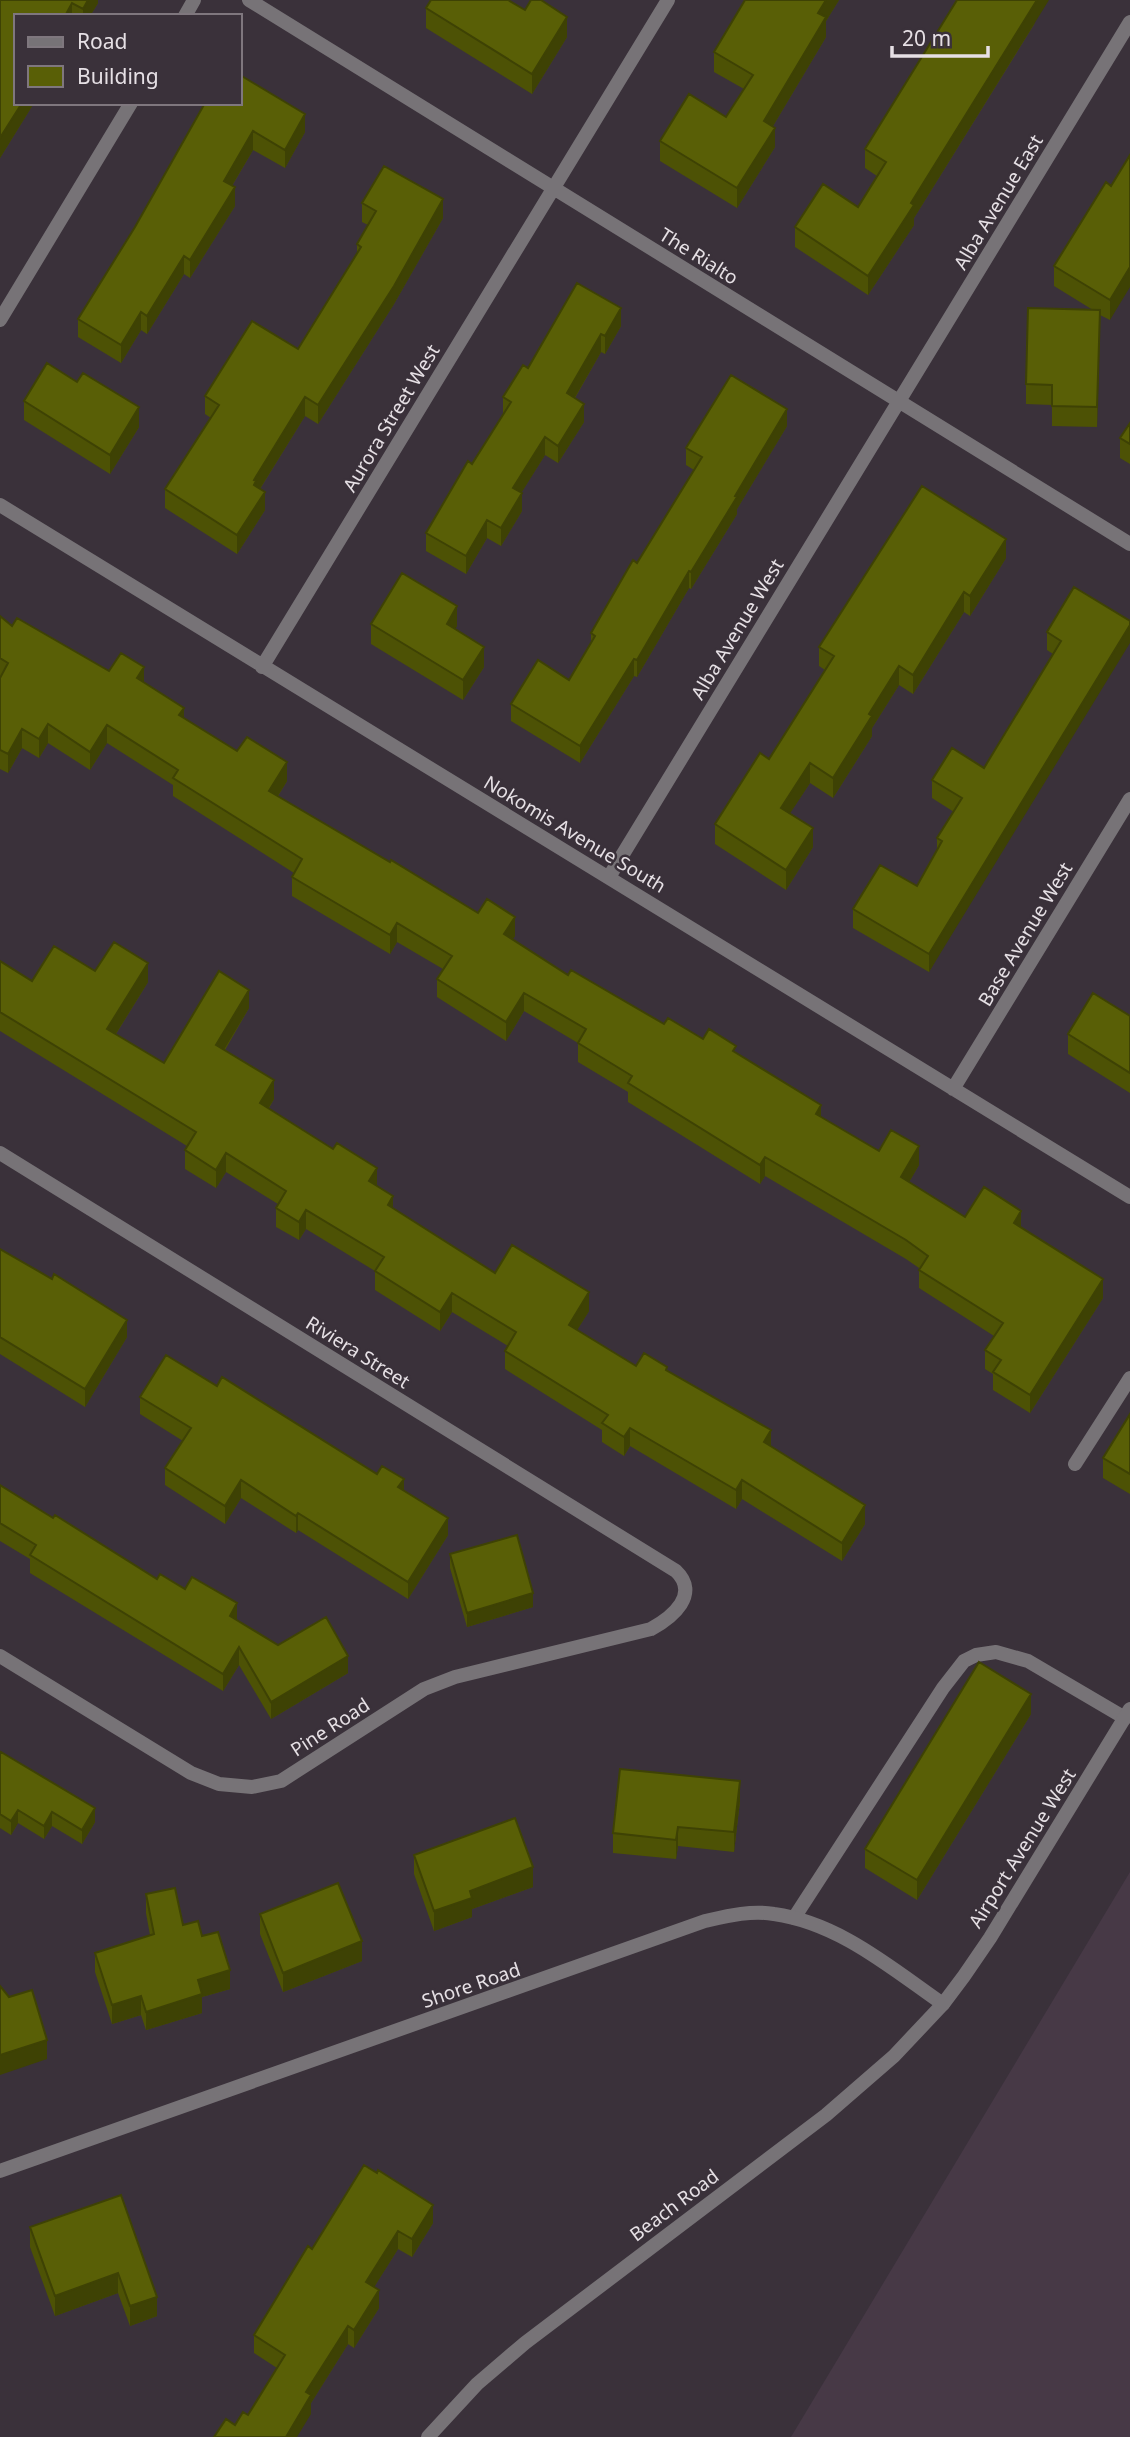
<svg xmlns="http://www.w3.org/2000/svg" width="1130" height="2437" font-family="'Noto Sans',sans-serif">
<rect width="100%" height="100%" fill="#3a313a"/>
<path fill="#473946" d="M1130 1872V2437H791Z"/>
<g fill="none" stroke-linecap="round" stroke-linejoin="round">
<path stroke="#777377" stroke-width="14" d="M1075 1464 1130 1378
M794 1918 943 1688 964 1661 976 1655 996 1652 1028 1661 1125 1718"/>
<path stroke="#777377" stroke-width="14" d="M249 0 1130 544
M185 16 194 0
M0 320 131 103
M0 505 1130 1197
M262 667 668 0
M609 877 1130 22
M953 1089 1130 799
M0 1153 676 1571C700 1594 673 1617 651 1629L455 1677 424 1689 281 1781 252 1787 219 1784 191 1773 0 1656
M0 2171 705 1921C727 1916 751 1910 774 1914 839 1923 891 1968 943 2004"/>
<path stroke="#777377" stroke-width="14" d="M428 2437 477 2384 525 2343 826 2115 894 2056 943 2004 964 1976 990 1938 1130 1709"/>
</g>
<path fill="#4d5205" d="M0 0H98V3L90 16H16V103H34L0 158Z
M745 0H839L826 21V37L773 126 775 147 737 208 660 161V141L726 117 744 89 714 72V52Z
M426 8 567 37 532 94 426 28Z
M1035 23 914 218V225L868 295 795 247V227L858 207 877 176 865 168V149Z
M205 103 305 132 285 168 253 150 232 186 235 206 190 278 184 274 147 334 141 330 121 363 78 337V319L135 227Z
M1111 186 1110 320 1100 315 1097 427 1052 426V405L1026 404V384L1093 310 1054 286V266Z
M362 203 443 218 394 304 318 424 305 416 260 489 265 510 237 554 165 508V489L211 418 205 414V396L298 349 357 254V244L368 225 362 222Z
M577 283 621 326 605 354 601 352 575 398 584 422 558 463 545 455 521 493 522 511 501 546 487 538 466 574 426 551V533L503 415V397L528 368Z
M24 401 139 427 110 474 24 420Z
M1130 423V464L1120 458V438Z
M787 426 737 509V514L691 589 689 588 637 677 634 676 580 763 511 721V704L569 680 591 643V633L637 563 694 470 686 465V448Z
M1006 558 970 616 964 612 913 694 899 685 872 728V736L833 798 810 783 790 813 813 847 786 890 715 844V824L769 759 825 670 819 666V647Z
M0 616 12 626 109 671 144 683 184 718 287 781 278 796 515 936 512 939 568 975 664 1024 736 1053 821 1117 879 1151 919 1165 909 1182 965 1217 1021 1228 1103 1298 1030 1413 993 1390V1374L985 1369V1350L994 1336 919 1288V1268L906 1259 765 1176 760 1184 628 1102V1092L578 1062V1043L524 1011 506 1041 437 997V979L443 969 397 942 390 954 292 896V877L294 873 173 796V785L107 743 90 770 48 743 39 758 22 748 8 773 0 769Z
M1130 621 929 972 853 928V909L917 886 937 850V838L954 812 932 798V780L984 768 1053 654 1047 650V632Z
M371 624 457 626 455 629 484 667 463 700 371 644Z
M0 961 32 981 95 971 148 982 116 1034 164 1063 249 1008 225 1050 274 1099 269 1108 377 1186 393 1208 495 1273 589 1311 577 1330 636 1366 667 1370 771 1446 865 1524 842 1561 742 1499 736 1509 630 1446 624 1456 602 1442V1430L505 1369V1351L508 1346 452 1312 440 1331 375 1290V1271L306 1229 299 1240 276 1227V1208L278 1204 226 1172 216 1188 185 1169V1150L187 1146 0 1031Z
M1130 1016V1093L1068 1054V1034Z
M0 1249 127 1337 85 1407 0 1354Z
M217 1386 377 1474 404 1490 448 1535 408 1599 298 1530 296 1533 241 1498 225 1524 165 1485V1468L183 1441 140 1414V1397Z
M1130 1414V1494L1103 1478V1458Z
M0 1485 53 1518 157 1579 237 1620 278 1645 348 1673 271 1719 239 1665 223 1691 30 1573V1559L0 1541Z
M450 1554 533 1607 467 1627 450 1568Z
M1031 1714 917 1900 865 1868V1849Z
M0 1754 95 1822 82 1844 52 1826 44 1839 18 1823 11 1835 0 1828Z
M740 1801 734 1852 678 1846 676 1859 613 1853V1833Z
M414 1855 533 1887 472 1909V1917L434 1931 414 1874Z
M146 1894 183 1925 202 1936 230 1989 202 1997V2013L146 2030 141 2015 112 2024 95 1972V1953L150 1935 146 1913Z
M260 1914 362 1961 283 1992 260 1934Z
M121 2195 157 2316 130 2326 118 2293 55 2316 30 2247V2227Z
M433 2223 412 2257 398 2249 374 2287 379 2308 354 2348 348 2344 311 2403V2414L235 2425 248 2415 277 2368 254 2353V2335L312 2249Z"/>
<path fill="#3e4204" d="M88 0H98V3L90 16H83V9Z
M826 0H839L826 21V37L764 141V121L818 13Z
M1037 0H1049L914 218V225L868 295V276L911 203Z
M72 3V16H65Z
M567 17V37L532 94V74Z
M22 103H34L0 158V138Z
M305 114V132L285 168V150Z
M775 128V147L737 208V188Z
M253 131V150L224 199V181Z
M235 187V206L190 278V260Z
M443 199V218L394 304 318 424V405Z
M184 256V274L147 334V316Z
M1130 267V287L1110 320V300Z
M621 308V326L605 354V336Z
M1100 310V330L1097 427V407Z
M141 312V330L121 363V345Z
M601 334V352L567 411V393Z
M305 397V416L256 495V500L254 480Z
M584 404V422L558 463V446Z
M139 407V427L110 474V455Z
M787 409V426L737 509V514L691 589V572L735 496Z
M545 437V455L513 506V488Z
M265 492V510L237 554V535Z
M522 493V511L501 546V528Z
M487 520V538L466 574V556Z
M1006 539V558L970 616V596Z
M689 571V588L637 677V660Z
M964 592V612L913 694V675Z
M457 606V626L447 644V624Z
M1130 625V643L929 972V954Z
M484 647V667L463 700V680Z
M634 659V676L580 763V746Z
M899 666V685L872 728V736L833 798V778L869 714Z
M144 667V686L137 678Z
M184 708V727L179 715Z
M48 724V743L39 758V739Z
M107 725V743L90 770V752Z
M22 729V748L8 773V754Z
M287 762V781L269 810V791Z
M810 763V783L781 827V808Z
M813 828V847L786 890V870Z
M515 917V936L504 953V934Z
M397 923V942L390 954V935Z
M148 963V982L107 1048V1029Z
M249 990V1008L216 1063V1045Z
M524 993V1011L506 1041V1022Z
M274 1080V1099L260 1122V1103Z
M821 1105V1124L816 1114Z
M919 1146V1165L901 1196V1177Z
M226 1153V1172L216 1188V1170Z
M765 1157V1176L760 1184V1165Z
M377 1168V1187L369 1181Z
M393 1196V1215L388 1205Z
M306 1210V1229L299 1240V1222Z
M1021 1211V1230L1014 1223Z
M1103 1279V1298L1030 1413V1395Z
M589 1292V1311L569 1343V1325Z
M452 1293V1312L440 1331V1312Z
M127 1320V1337L85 1407V1389Z
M630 1428V1446L624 1456V1437Z
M771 1430V1449L764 1442Z
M404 1479V1497L398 1487Z
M241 1480V1498L225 1524V1506Z
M742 1480V1499L736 1509V1490Z
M865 1505V1524L842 1561V1543Z
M298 1513V1530L296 1533V1516Z
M448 1518V1535L408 1599V1582Z
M533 1593V1607L467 1627V1613Z
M237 1603V1620L230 1616Z
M239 1647V1665L223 1691V1674Z
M348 1656V1673L271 1719V1702Z
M1031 1694V1714L917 1900V1880Z
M740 1781V1801L734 1852V1832Z
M95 1808V1822L82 1844V1830Z
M18 1810V1823L11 1835V1821Z
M52 1812V1826L44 1839V1826Z
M678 1827V1846L676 1859V1840Z
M533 1867V1887L472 1909V1917L434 1931V1911L470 1891Z
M362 1941V1961L283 1992V1973Z
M230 1970V1989L202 1997V2013L146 2030V2012L198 1980Z
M141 1996V2015L112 2024V2005Z
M47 2040V2059L0 2075V2055Z
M433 2205V2223L412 2257V2239Z
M398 2231V2249L366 2300V2282Z
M118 2273V2293L55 2316V2296Z
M379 2290V2308L354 2348V2330Z
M157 2297V2316L130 2326V2306Z
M348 2326V2344L311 2403V2414L297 2437H286L306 2392Z"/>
<path fill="#595f06" stroke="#3e4204" stroke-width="2" d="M0 0H88L83 9 72 3 65 16H16V103H22L0 138Z
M431 0H508L525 10 531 0H541L567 17 532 74 426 8Z
M745 0H826L818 13 826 17 764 121 775 128 737 188 660 141 689 94 726 117 753 75 714 52Z
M957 0H1037L911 203 914 205 868 276 795 227 823 184 858 207 886 162 865 149Z
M240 75 305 114 285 150 253 131 224 181 235 187 190 260 184 256 147 316 141 312 121 345 78 319 135 227 205 103H240Z
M1130 155V267L1110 300 1054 266 1106 182 1111 186Z
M384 166 443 199 394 286 318 405 305 397 254 480 256 481 254 485 265 492 237 535 165 489 219 405 205 396 252 321 298 349 361 247 357 244 376 211 362 203Z
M577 283 621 308 605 336 601 334 567 393 584 404 558 446 545 437 513 488 522 493 501 528 487 520 466 556 426 533 468 461 472 464 511 402 503 397 523 365 528 368Z
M1028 308 1100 310 1097 407 1052 406V385L1026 384Z
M47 363 77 382 83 373 139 407 110 455 24 401Z
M731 375 787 409 735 496 737 497 691 572 689 571 637 660 634 659 580 746 511 704 538 660 569 680 595 636 591 633 633 560 637 563 702 457 686 448Z
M1130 423V444L1120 438Z
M922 486 1006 539 970 596 964 592 913 675 899 666 869 714 872 716 833 778 810 763 781 808 813 828 786 870 715 824 760 753 769 759 834 656 819 647Z
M402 573 457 606 447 624 484 647 463 680 371 624Z
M1074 587 1130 621V625L929 954 853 909 880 865 917 886 942 841 937 838 962 798 932 780 952 748 984 768 1061 641 1047 632Z
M0 616 12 626 17 618 109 671 121 653 144 667 137 678 184 708 179 715 237 751 247 737 287 762 269 791 390 862 391 860 478 913 487 899 515 917 504 934 568 975 571 970 664 1024 668 1018 703 1039 709 1029 736 1046 733 1051 821 1105 816 1114 879 1151 891 1130 919 1146 901 1177 965 1217 984 1187 1021 1211 1014 1223 1103 1279 1030 1395 993 1372 1001 1360 985 1350 1003 1323 919 1270 928 1256 906 1240 765 1157 760 1165 628 1083 632 1076 578 1043 586 1029 524 993 506 1022 437 979 452 956 397 923 390 935 292 877 302 859 173 778 178 770 107 725 90 752 48 724 39 739 22 729 8 754 0 750V678L8 663 0 658Z
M114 942 148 963 107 1029 164 1063 219 971 249 990 216 1045 274 1080 260 1103 333 1149 337 1143 377 1168 369 1181 393 1196 388 1205 495 1273 512 1245 589 1292 569 1325 636 1366 644 1353 667 1367 666 1370 771 1430 764 1442 865 1505 842 1543 742 1480 736 1490 630 1428 624 1437 602 1423 608 1415 505 1351 516 1332 452 1293 440 1312 375 1271 384 1257 306 1210 299 1222 276 1208 286 1191 226 1153 216 1170 185 1150 196 1132 0 1012V961L32 981 54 946 95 971Z
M1093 993 1130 1016V1073L1068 1034Z
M0 1249 52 1279 54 1274 127 1320 85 1389 0 1337Z
M166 1355 217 1386 222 1377 377 1474 382 1466 404 1479 398 1487 448 1518 408 1582 298 1513 296 1516 241 1480 225 1506 165 1468 191 1428 140 1397Z
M1130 1414V1474L1103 1458Z
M0 1485 53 1518 55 1515 157 1579 160 1574 185 1589 192 1577 237 1603 230 1616 278 1645 326 1617 348 1656 271 1702 239 1647 223 1674 30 1555 36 1545 0 1523Z
M517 1535 533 1593 467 1613 450 1554Z
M979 1662 1031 1694 917 1880 865 1849Z
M1 1752 95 1808 82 1830 52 1812 44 1826 18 1810 11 1821 0 1814V1754Z
M620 1769 740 1781 734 1832 678 1827 676 1840 613 1833Z
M515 1818 533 1867 470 1891 472 1898 434 1911 414 1855Z
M338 1883 362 1941 283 1973 260 1914Z
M175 1888 183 1925 198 1921 202 1936 218 1932 230 1970 198 1980 202 1994 146 2012 141 1996 112 2005 95 1953 154 1934 146 1894Z
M0 1986 9 1997 32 1990 47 2040 0 2055Z
M364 2165 377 2173 378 2170 433 2205 412 2239 398 2231 366 2282 379 2290 354 2330 348 2326 306 2392 311 2395 286 2437H214L226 2419 235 2425 243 2412 248 2415 285 2355 254 2335 308 2246 312 2249Z
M121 2195 157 2297 130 2306 118 2273 55 2296 30 2227Z"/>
<g text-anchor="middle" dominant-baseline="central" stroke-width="5" stroke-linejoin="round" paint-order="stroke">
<g font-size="19" fill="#e6e0e5" stroke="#3a313a">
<text transform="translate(998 202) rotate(-59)">Alba Avenue East</text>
<text transform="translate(699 256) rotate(32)">The Rialto</text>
<text transform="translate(391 418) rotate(-59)">Aurora Street West</text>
<text transform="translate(737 629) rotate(-59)">Alba Avenue West</text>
<text transform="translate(575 834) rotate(31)">Nokomis Avenue South</text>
<text transform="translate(1025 934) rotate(-59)">Base Avenue West</text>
<text transform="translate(358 1352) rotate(32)">Riviera Street</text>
<text transform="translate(330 1727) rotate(-33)">Pine Road</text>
<text transform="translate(1022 1848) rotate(-58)">Airport Avenue West</text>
<text transform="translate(471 1985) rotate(-19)">Shore Road</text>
<text transform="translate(674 2205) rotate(-37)">Beach Road</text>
</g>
</g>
<rect x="14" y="14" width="228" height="91" fill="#3a313a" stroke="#7f777e" stroke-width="2"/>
<rect x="28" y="37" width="35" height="10" fill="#777377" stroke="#7f777e" stroke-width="2"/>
<text x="77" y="49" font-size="21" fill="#e6e0e5">Road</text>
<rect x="28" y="66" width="35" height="21" fill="#595f06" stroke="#7f777e" stroke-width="2"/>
<text x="77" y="84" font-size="21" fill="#e6e0e5">Building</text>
<path d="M892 46v10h96v-10" fill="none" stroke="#e6e0e5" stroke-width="3.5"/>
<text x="902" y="46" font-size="21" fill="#e6e0e5" stroke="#3a313a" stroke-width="5" paint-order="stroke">20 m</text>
</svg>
